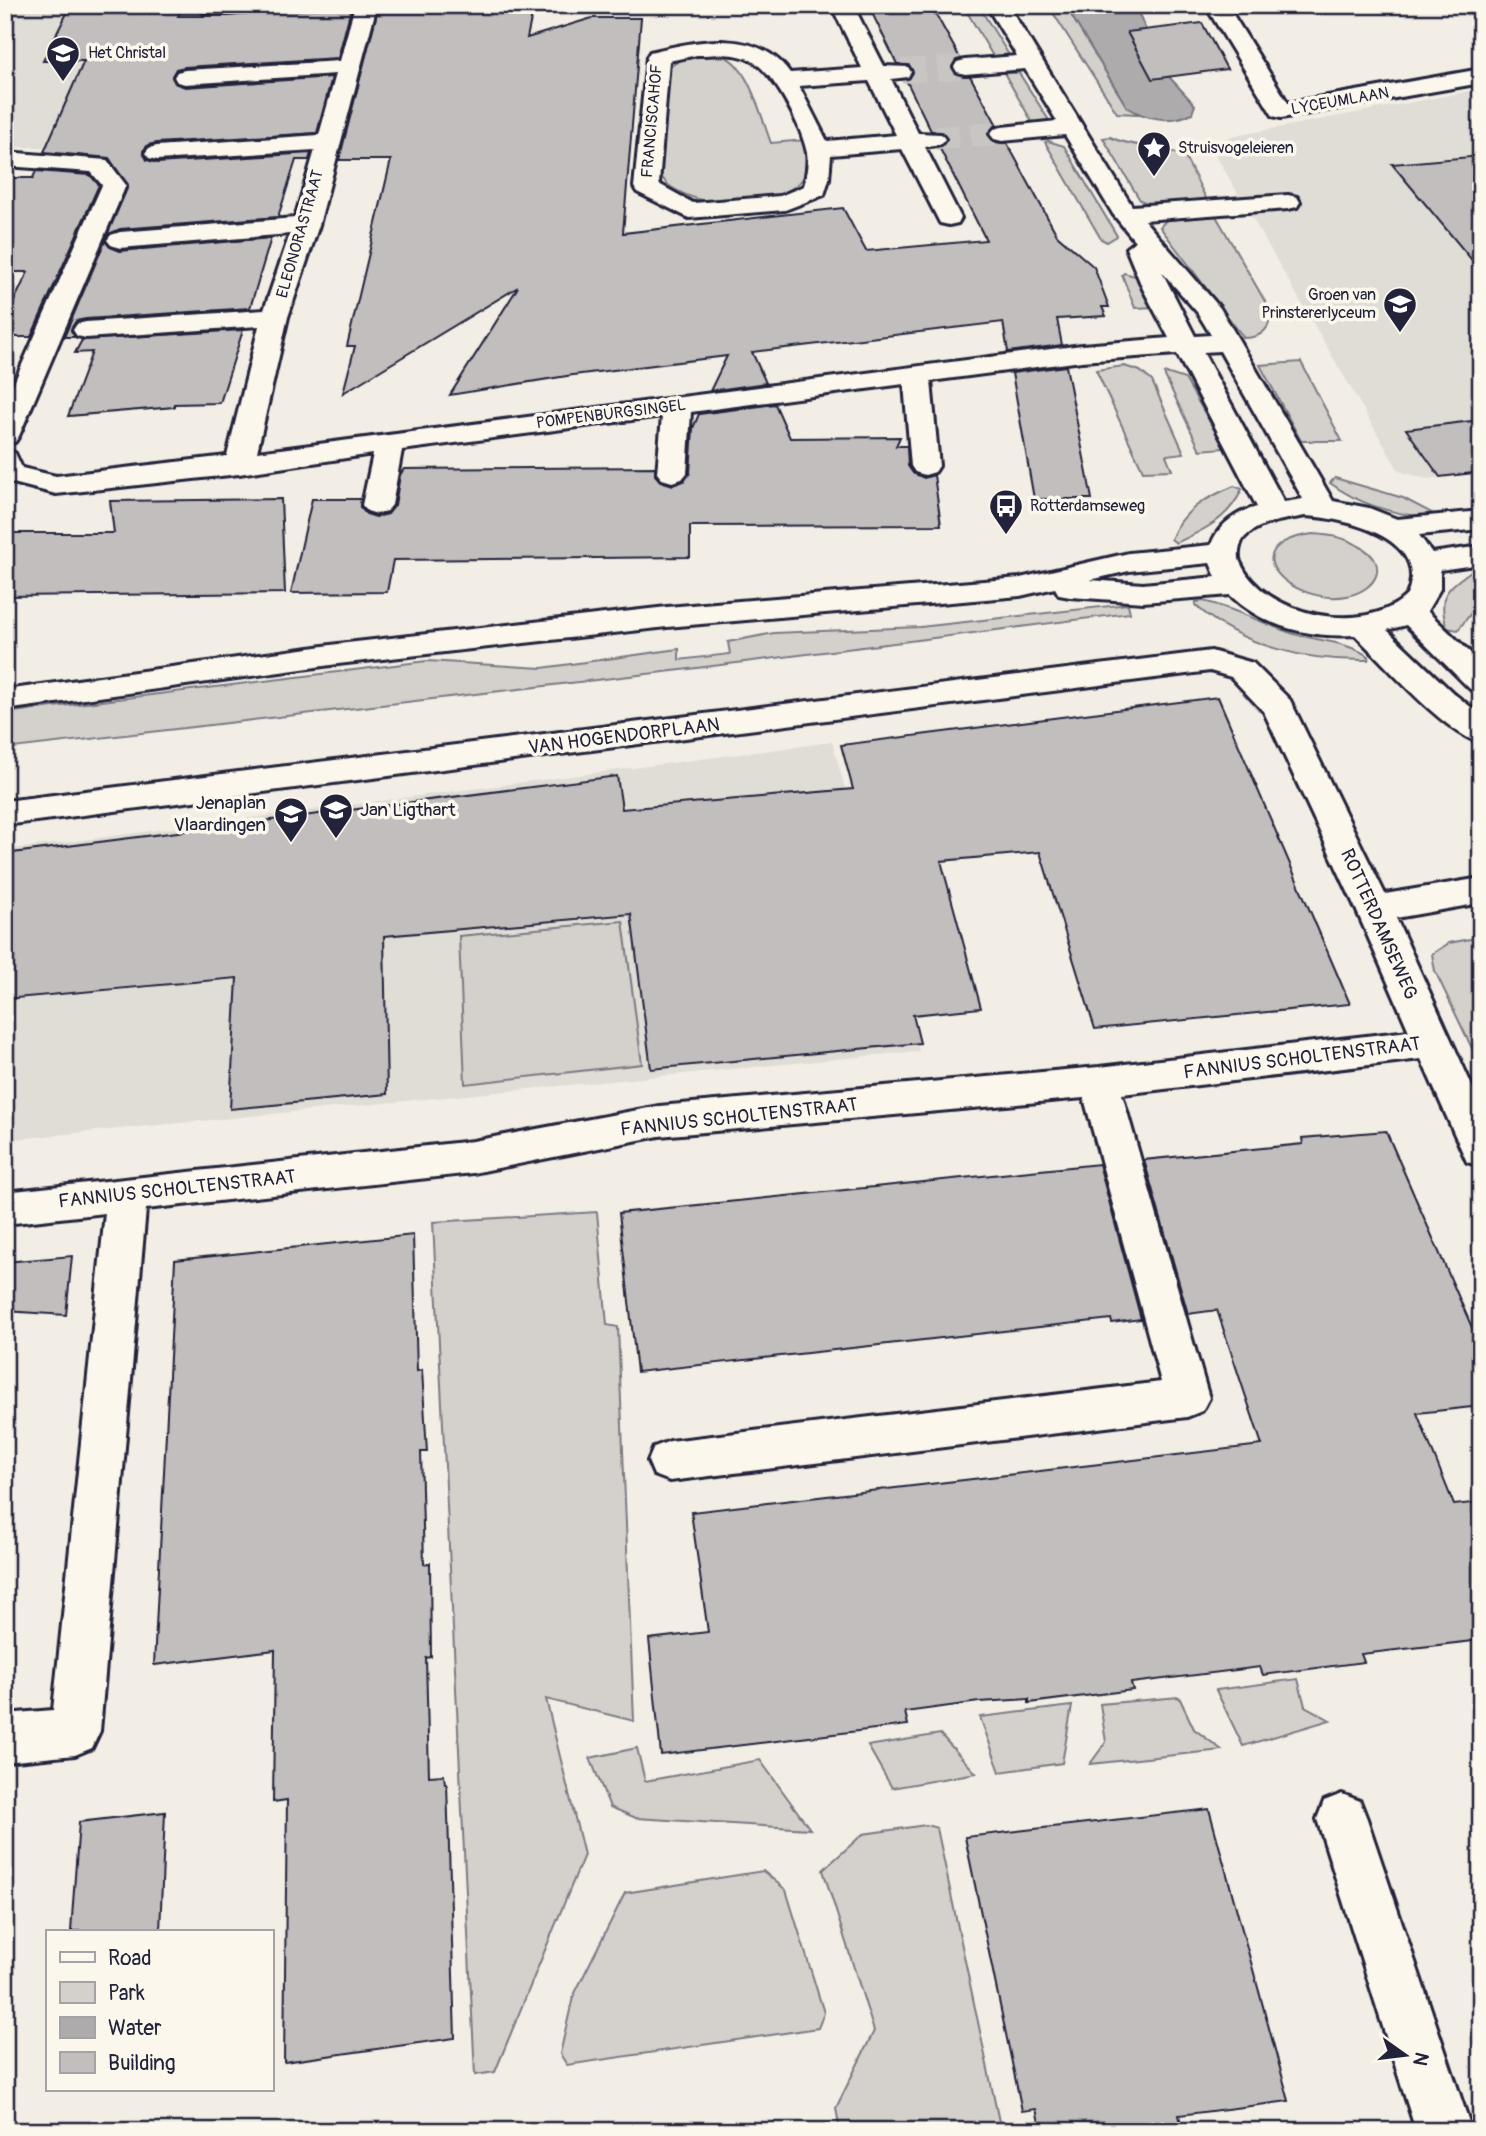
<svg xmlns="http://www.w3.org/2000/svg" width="1486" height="2136" font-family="Pangolin,sans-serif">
<rect width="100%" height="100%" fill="#f2eee5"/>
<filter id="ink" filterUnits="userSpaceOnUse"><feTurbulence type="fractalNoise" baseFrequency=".0143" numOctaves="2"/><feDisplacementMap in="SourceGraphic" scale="14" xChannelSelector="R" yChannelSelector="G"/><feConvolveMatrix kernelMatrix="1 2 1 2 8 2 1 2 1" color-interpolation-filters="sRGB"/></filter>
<g filter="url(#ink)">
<path fill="#e0dcd6" d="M5 5H183L165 47 90 148 5 147Z
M1481 89V472L1427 479 1399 471 1214 152 1229 137Z
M832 742 919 1051 5 1140V850Z"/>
<path fill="#d4d1cc" stroke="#7b7a84" stroke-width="2" d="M963 5H978L1009 55 994 58Z
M1048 5H1065L1127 107 1138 114 1117 113Z
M701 56C708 56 717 54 723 56 749 64 762 120 771 143L805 140C806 145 809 151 809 156 813 196 751 205 723 204 706 203 685 196 671 187 663 182 657 169 651 161L667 69 680 60Z
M1004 73H1019L1050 122 1049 125 1035 127Z
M1110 137C1134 149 1161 144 1185 157L1208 202 1154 206 1140 200 1103 138Z
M1048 141 1064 146 1117 236 1107 242 1101 239 1045 142Z
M1216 216 1270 310C1272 328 1262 338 1244 338L1160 227 1167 219Z
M1124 273 1139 277 1154 307 1135 308 1122 275Z
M1301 362 1342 441H1301L1260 365Z
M1124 366 1140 371 1152 381 1184 453 1166 455 1172 470 1143 471 1096 370Z
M1166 373 1185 379 1225 448 1200 450 1164 374Z
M1335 478 1403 498 1432 513V516L1428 518C1391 513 1360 505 1330 483Z
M1234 486 1242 489C1229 519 1204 530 1176 543L1171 539C1183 509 1206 498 1234 486Z
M1313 534C1329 535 1345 537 1359 546 1391 563 1377 590 1347 596 1291 606 1228 545 1313 534Z
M1471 571 1481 574 1478 604 1458 630 1447 628C1437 596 1446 589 1471 571Z
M1203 601C1234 608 1261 623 1291 633 1316 641 1347 641 1369 657L1368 660C1306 661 1242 647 1195 605L1196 602Z
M1128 604 1130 613 681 670 5 749V713L427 661 542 668 679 649V660L730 654 728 642 774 633 920 627Z
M623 921 642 1064 465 1084 459 936Z
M1481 937V1067L1435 971 1432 954 1449 943Z
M597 1212 607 1325 618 1327 634 1721 546 1699 584 1855 495 2072 475 2075 433 1222Z
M1298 1679 1305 1706 1330 1720 1243 1746 1216 1690Z
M1179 1697 1194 1729 1222 1750 1090 1764 1106 1742 1100 1704Z
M1072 1706 1062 1763 1000 1772 980 1717Z
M940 1734 976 1773 892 1788 868 1746Z
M637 1748 645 1781 760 1760 810 1829 636 1818 610 1807 590 1758Z
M926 1825 937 1828 1001 2131H840L836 2108 874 2031 823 1870 863 1834Z
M763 1871 786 1890 824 2013 818 2028 567 2065 560 2054 573 1997 625 1893Z"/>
<path fill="#aeabad" stroke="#76747f" stroke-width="2" d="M1065 5H1135L1146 30 1128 32 1195 105 1192 113C1172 124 1145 119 1127 107Z"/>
<path fill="#c2bebe" stroke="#22223b" stroke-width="2" d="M71 5H183L178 16H227L352 5 338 58 185 67 176 69 172 76 175 83 185 87 332 77 317 133 157 143 148 145 143 151 147 160 157 163 311 153 309 160H296L278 217 120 229 107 235 128 186 109 158 44 152 84 61H43Z
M379 5H534L527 38 592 18H641L623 233 843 208 866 251 986 240 939 147 943 146 947 137 941 131H931L906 80 910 78 913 71 908 64H897L872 13 933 9 960 58 955 61 952 68 956 75 970 76 997 125 992 127 988 136 993 142 1007 143 1057 235 1094 267 1109 307H1102L1106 316 1057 319 1062 345 1008 352 1003 322 752 352 766 383 710 391 727 356 573 375 450 395 518 287 343 393 355 346H347L391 160H339Z
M1202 23 1227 69 1152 79 1127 32Z
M1481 156V271L1392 164Z
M36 171 90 175 99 185 31 337H5V320L28 272H5V178H33Z
M271 238 250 308 86 319 76 321 71 329 75 337H64L105 241 110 247 120 251Z
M243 330 220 403 174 404V407L68 416 92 352 75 353 82 340Z
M1066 366 1092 499H1034L1012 373Z
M775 404 790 438 900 437 896 446H907L908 466 913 473 924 478 934 475 941 525 690 526V557L393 560 387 592 291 593 312 499H361L360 507 366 514 376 517 388 514 395 505 400 475 404 469 655 467V475L660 481 673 485 684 481 690 473 693 428 699 414Z
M1481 420V472L1440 477 1406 429Z
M281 499 285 593 5 596V533H114L110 501Z
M1218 697 1350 1004 1095 1029 1040 852 941 861 981 1008 913 1015 920 1043 651 1069 631 914 384 936 387 1094 230 1109 237 978 5 999V854L617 776 622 809 853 789 841 745Z
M1386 1131 1481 1348V1406L1417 1413 1454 1505 1481 1502V1640L1361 1654 1364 1662 1263 1675 1260 1667 1131 1683 1133 1690 1029 1703V1699L979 1702 905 1712 908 1725 661 1755 649 1639 708 1632 691 1512 1262 1445 1217 1310 1188 1314 1144 1160 1303 1144 1302 1138Z
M1099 1164 1141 1319 1112 1323 1111 1319 637 1372 619 1213Z
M413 1235 417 1371 422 1370 427 1452H421L424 1564 430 1563 431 1657 426 1658 429 1776 444 1775 445 1784H447L455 2038 284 2062 287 1800 273 1802 275 1650 154 1665 175 1260Z
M72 1256 66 1315 5 1311V1262Z
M1209 1809 1289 2101 1179 2115 1183 2131H1041L1036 2109 1022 2111 965 1837Z
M165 1812 160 1931H71L79 1822Z"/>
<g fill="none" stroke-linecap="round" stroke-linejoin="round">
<path stroke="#c8c5c3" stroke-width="24" stroke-dasharray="24 12" stroke-linecap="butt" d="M901 71 965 67
M935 138 1002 134"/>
<g stroke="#22223b" stroke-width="6">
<path id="minor" d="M201 5H253L250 10C236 13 217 15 203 12Z
M355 5H377L319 225 288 317 257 452 1082 345 1169 338 1143 289 1126 248 1135 241 1113 214 1065 135 1002 141 994 139 990 134 994 129 1002 127 1057 121 1025 69 965 74 957 72 954 67 957 62 965 60 1017 56 986 5H1008L1132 206 1288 195 1297 197 1300 202 1297 207 1288 209 1144 220 1220 308 1333 501 1369 508 1397 519 1481 511V529L1419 535 1432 553 1481 546V564L1440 570V589L1427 611 1481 663V692L1470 689 1406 625 1387 630 1453 693 1481 715V743C1444 733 1384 663 1355 635 1310 638 1263 627 1230 595L1143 602 1070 597 1059 595 1055 588 1020 596 667 627 338 664 5 710V690L338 644 667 607 1020 578 1129 553 1211 545C1218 525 1236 512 1257 507L1177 354 1082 361 931 381 939 466 935 472 925 475 915 472 911 466 904 384 691 412 687 473 682 479 672 482 662 479 657 473 662 416 402 450 392 505 387 511 377 514 367 511 362 505 373 454 239 474 56 494 5 481V450L15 453 22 468 56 476 227 456 259 326 86 338 77 336 73 330 77 324 86 322 264 310 290 234 120 248 111 245 107 240 111 235 120 232 295 218 315 150 157 160 149 158 145 153 149 148 157 146 319 135 336 74 185 84 177 82 174 77 177 72 185 70 340 61ZM1162 272 1197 312 1211 335 1195 336ZM1220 351 1303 499 1284 502 1203 352ZM1305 516C1344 518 1431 537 1407 595 1365 637 1263 616 1240 562 1237 555 1240 542 1245 537 1261 521 1285 520 1305 516ZM1210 563 1216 577 1143 584 1090 580 1129 571Z
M831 5H853L884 66 908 67 911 72 908 77 891 79 918 133 941 134 945 139 941 144 925 147 961 218 958 223 949 225 940 223 902 149 831 155 829 179 824 195 785 210 689 218 637 192 634 187 647 57 650 52C697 41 757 27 790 73L862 68ZM697 55C713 55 731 52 746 58 773 67 802 127 807 153 809 164 806 175 804 186L780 196 693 203 659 184 669 61ZM869 81 896 135 827 141 799 86Z
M1205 5H1227L1288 103 1481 69V83L1281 118 1273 116Z
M5 152 107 160 126 185 19 436 15 442 5 444V403L102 185 91 172 5 166Z
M1211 651 1253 663 1290 700 1385 894 1481 878V903L1396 918 1481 1106V1166L1467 1162 1421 1059 1122 1094 1209 1398 1202 1411 1187 1417 670 1481 654 1475 648 1461 654 1447 670 1441 1161 1382 1084 1098 659 1136 473 1173 146 1209 100 1731 92 1748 75 1755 5 1762V1714L53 1710 105 1213 5 1224V1192L473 1141 659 1106 1099 1067 1409 1031 1356 909 1264 712 1231 677 1210 671 5 825V801Z
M1342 1794 1360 1801 1367 1819 1472 2131H1416L1317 1819 1324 1801Z"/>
</g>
<use href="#minor" fill="#fbf7ec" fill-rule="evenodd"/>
</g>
</g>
<defs>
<g id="school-pin" transform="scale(1.75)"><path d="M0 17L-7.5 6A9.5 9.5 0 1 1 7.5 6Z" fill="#22223b" stroke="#fbf7ec"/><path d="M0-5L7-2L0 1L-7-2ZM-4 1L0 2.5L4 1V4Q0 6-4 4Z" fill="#fff"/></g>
<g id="sight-pin" transform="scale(1.75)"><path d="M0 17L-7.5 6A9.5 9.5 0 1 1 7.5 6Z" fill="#22223b" stroke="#fbf7ec"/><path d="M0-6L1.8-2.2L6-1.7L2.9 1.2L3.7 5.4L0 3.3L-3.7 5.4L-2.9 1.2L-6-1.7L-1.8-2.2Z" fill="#fff"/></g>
<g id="bus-pin" transform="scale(1.75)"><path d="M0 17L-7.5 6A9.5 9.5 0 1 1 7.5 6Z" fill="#22223b" stroke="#fbf7ec"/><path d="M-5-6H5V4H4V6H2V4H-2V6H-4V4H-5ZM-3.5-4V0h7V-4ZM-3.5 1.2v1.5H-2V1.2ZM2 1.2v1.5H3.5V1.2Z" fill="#fff"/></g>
</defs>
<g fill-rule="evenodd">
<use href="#school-pin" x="63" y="53"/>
<use href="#sight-pin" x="1154" y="148"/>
<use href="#school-pin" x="1400" y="304"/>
<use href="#bus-pin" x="1006" y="506"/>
<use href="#school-pin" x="336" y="810"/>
<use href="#school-pin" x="291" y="814"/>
</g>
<g text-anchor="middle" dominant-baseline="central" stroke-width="7" stroke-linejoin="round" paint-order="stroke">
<g font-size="16" fill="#22223b" stroke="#fbf7ec" text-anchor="start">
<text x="88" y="53">Het Christal</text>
<text x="1178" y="148">Struisvogeleieren</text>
<text x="1376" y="295" text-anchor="end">Groen van<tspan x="1376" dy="18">Prinstererlyceum</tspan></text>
<text x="1030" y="506">Rotterdamseweg</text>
</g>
<g font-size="16" fill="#22223b" stroke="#fbf7ec">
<text transform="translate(1340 101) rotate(-10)">LYCEUMLAAN</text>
<text transform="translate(652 121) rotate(-85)">FRANCISCAHOF</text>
<text transform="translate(300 234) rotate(-74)">ELEONORASTRAAT</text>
<text transform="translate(611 414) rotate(-7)">POMPENBURGSINGEL</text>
</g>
<g font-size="19" fill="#22223b" stroke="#fbf7ec">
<text transform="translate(624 736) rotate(-7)">VAN HOGENDORPLAAN</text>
<text transform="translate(1379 924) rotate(66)">ROTTERDAMSEWEG</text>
<text transform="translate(1302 1058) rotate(-7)">FANNIUS SCHOLTENSTRAAT</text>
<text transform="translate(739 1117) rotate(-6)">FANNIUS SCHOLTENSTRAAT</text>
<text transform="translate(177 1189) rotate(-6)">FANNIUS SCHOLTENSTRAAT</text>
</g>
<g font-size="19" fill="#22223b" stroke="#fbf7ec" text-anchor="end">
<text x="266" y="803">Jenaplan<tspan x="266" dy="22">Vlaardingen</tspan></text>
<text x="360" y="810" text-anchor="start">Jan Ligthart</text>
</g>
</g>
<rect width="1486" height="2136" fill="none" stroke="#fbf7ec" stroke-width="28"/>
<rect x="14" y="14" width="1458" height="2108" fill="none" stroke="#22223b" stroke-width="2.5" filter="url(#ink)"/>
<rect x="46" y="1930" width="228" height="161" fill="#fbf7ec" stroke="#a4a2a5" stroke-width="2"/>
<rect x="60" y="1952" width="35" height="10" fill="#fbf7ec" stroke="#a4a2a5" stroke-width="2"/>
<text x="108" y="1965" font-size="21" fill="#22223b">Road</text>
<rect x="60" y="1982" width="35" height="21" fill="#d4d1cc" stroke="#a4a2a5" stroke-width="2"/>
<text x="108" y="2000" font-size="21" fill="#22223b">Park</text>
<rect x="60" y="2017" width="35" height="21" fill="#aeabad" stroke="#a4a2a5" stroke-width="2"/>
<text x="108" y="2035" font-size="21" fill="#22223b">Water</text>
<rect x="60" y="2052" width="35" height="21" fill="#c2bebe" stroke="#a4a2a5" stroke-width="2"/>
<text x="108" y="2070" font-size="21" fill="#22223b">Building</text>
<g transform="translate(1405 2055) rotate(104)" stroke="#fbf7ec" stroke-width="5" paint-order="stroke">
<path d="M0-5L12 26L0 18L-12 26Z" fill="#22223b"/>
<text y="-10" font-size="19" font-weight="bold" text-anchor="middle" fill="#22223b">N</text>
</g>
</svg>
